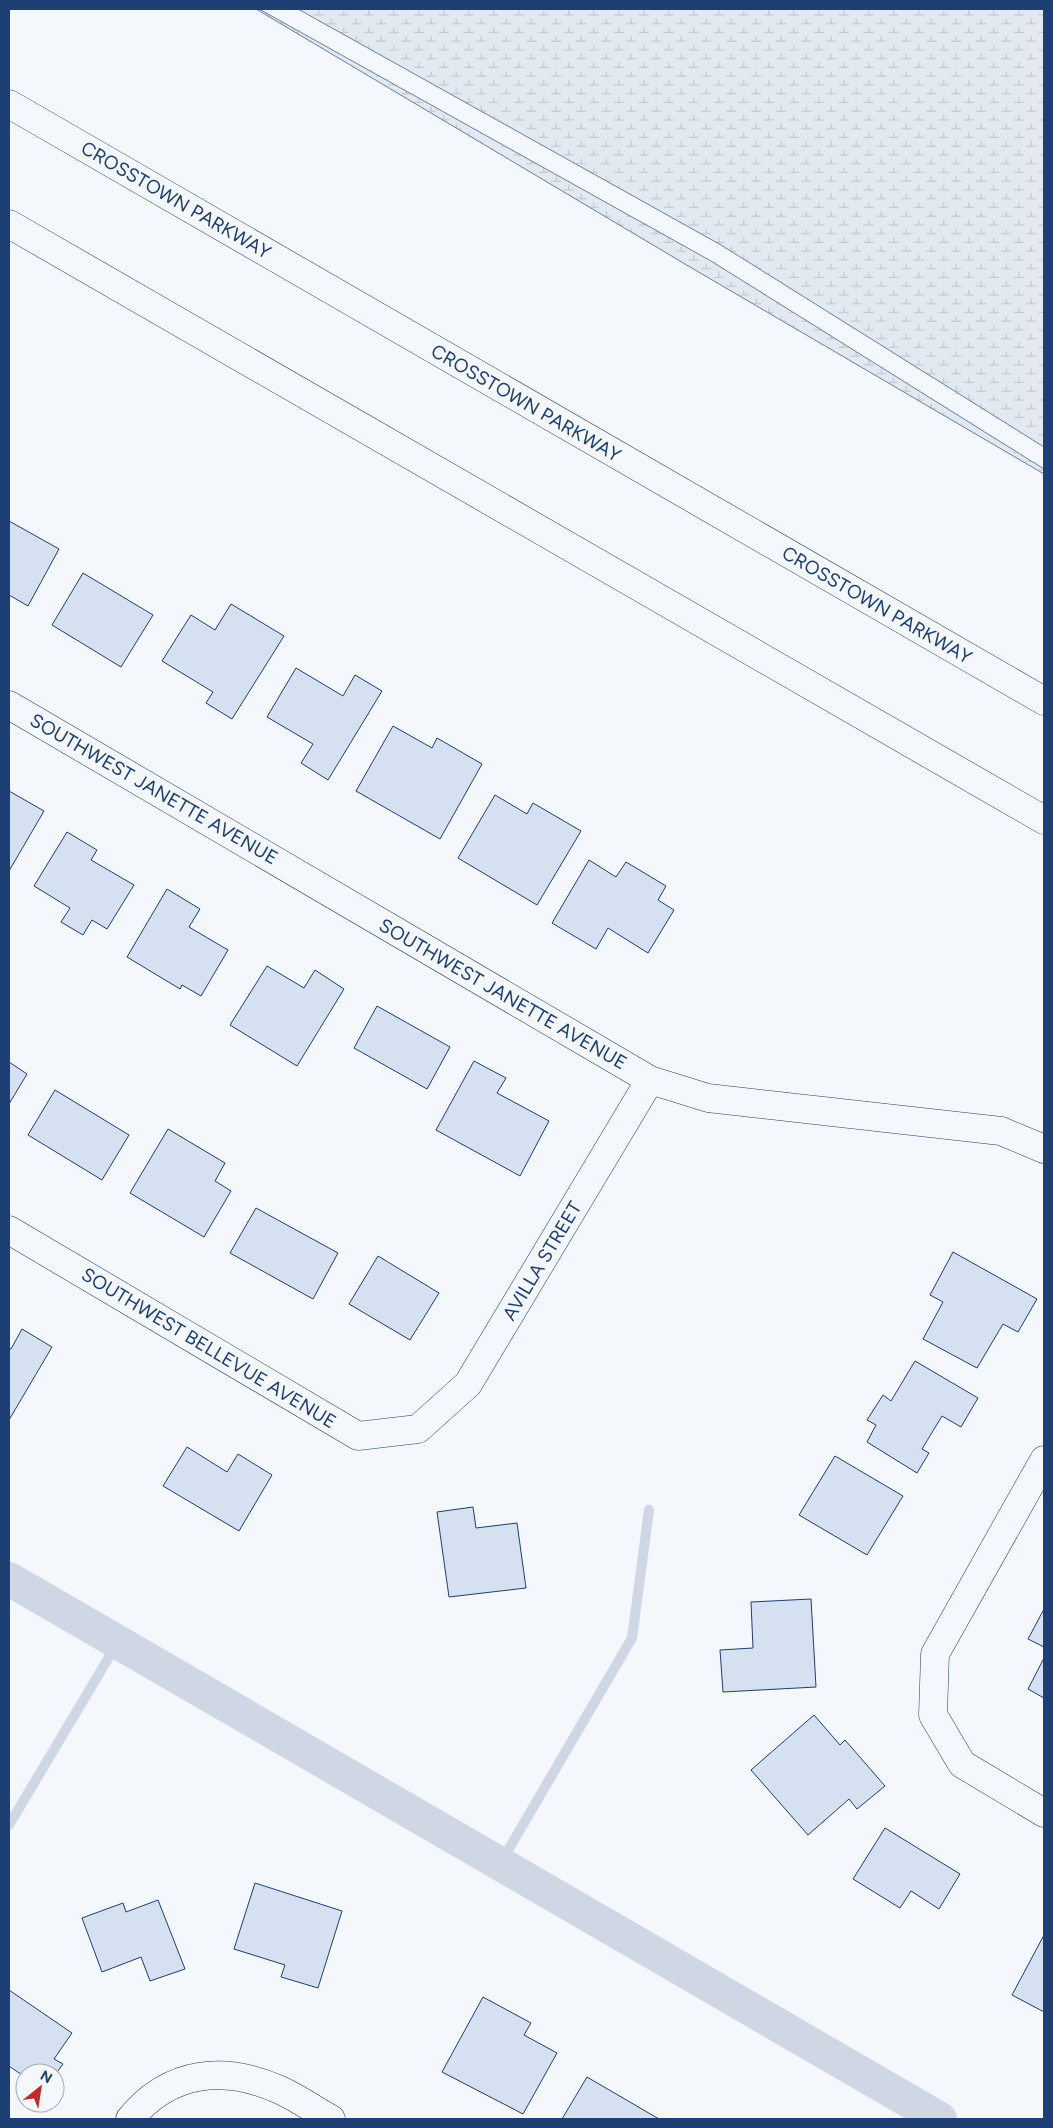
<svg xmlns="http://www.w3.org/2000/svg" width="1053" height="2128" font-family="Figtree,sans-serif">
<defs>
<pattern id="wetland-marsh" width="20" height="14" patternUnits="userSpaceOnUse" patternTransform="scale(1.25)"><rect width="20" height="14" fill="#e3e9f0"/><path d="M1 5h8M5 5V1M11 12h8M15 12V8" fill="none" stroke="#c2c9d1"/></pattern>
</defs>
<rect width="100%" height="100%" fill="#f4f7fb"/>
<path fill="url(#wetland-marsh)" stroke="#687fa3" d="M256 9H259L711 261 1044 469V474L690 267Z
M298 9H1044V447L721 245Z"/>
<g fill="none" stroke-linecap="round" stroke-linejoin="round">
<path stroke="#cfd7e4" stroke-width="10" d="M9 1825 118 1642
M500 1864 632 1638 649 1510"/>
<path stroke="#cfd7e4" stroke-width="34" d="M9 1579 940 2119"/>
</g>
<path fill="#d5e0f0" stroke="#1d3f73" d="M9 521 59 549 28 606 9 595Z
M83 573 153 615 121 667 52 625Z
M231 604 284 636 232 719 206 703 213 692 162 661 191 615 215 630Z
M296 668 343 696 355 675 382 691 328 780 301 763 313 744 267 717Z
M393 726 432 748 437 738 482 764 440 839 356 791Z
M9 791 44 811 9 871Z
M495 795 527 814 533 803 581 831 537 905 458 858Z
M67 832 97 850 91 860 134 885 107 929 92 920 83 935 61 922 70 908 34 886Z
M589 860 616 877 626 862 666 886 658 900 674 910 648 953 608 928 596 949 552 923Z
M167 889 200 909 189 927 228 950 201 996 182 985 180 989 127 957Z
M267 966 304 988 315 970 344 989 297 1066 230 1025Z
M377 1006 450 1047 427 1089 354 1048Z
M474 1061 506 1078 497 1093 549 1121 520 1176 436 1130Z
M9 1062 27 1074 9 1104Z
M55 1090 129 1135 102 1180 28 1135Z
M168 1129 225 1163 215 1181 231 1191 204 1237 130 1193Z
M256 1208 338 1253 313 1299 230 1253Z
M953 1252 1037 1299 1018 1332 1003 1324 977 1368 923 1339 943 1302 930 1295Z
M378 1256 439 1293 410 1340 349 1304Z
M22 1329 52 1347 9 1420V1348L11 1349Z
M915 1361 978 1398 961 1427 942 1416 922 1449 929 1453 917 1473 867 1442 876 1425 867 1420 883 1395 891 1401Z
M187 1447 227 1472 238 1454 272 1475 239 1531 163 1486Z
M835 1456 903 1496 867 1555 799 1515Z
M473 1507 476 1528 517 1523 526 1588 449 1597 437 1512Z
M811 1599 816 1687 723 1692 720 1650 753 1648 751 1602Z
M1044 1609V1647L1028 1639Z
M1044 1658V1698L1028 1689Z
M814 1715 840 1745 845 1740 885 1786 857 1809 849 1799 808 1835 751 1770Z
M885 1828 960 1874 939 1909 911 1891 900 1908 853 1879Z
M255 1883 342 1911 318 1988 281 1977 285 1965 234 1949Z
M158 1900 185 1969 150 1981 141 1957 102 1972 82 1918 123 1903 126 1912Z
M1044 1935V2012L1012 1995Z
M9 1990 72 2033 54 2059 63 2064 55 2075V2073H25V2077L9 2066Z
M483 1997 531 2023 524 2035 557 2053 523 2114 442 2072Z
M587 2077 659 2119H562Z"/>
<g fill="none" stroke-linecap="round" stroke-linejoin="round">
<g stroke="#1d3f73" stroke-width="29">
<path id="minor" d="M9 705 650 1080 708 1098 1001 1131 1044 1149
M9 1230 358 1436 418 1429 468 1384 650 1080
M1044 1460 935 1654 933 1715 962 1764 1044 1813
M130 2119C170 2070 225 2065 280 2090 298 2098 314 2110 331 2119"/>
</g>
<g stroke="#1d3f73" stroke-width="29">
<path id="major" d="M9 104 1044 701
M9 224 1044 820"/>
</g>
<use href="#minor" stroke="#f4f7fb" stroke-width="28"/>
<use href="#major" stroke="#f4f7fb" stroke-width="28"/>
</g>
<g text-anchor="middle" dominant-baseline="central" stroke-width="4" stroke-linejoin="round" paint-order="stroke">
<g font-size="19" fill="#1d3f73" stroke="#f4f7fb">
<text transform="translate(176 200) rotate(30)">CROSSTOWN PARKWAY</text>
<text transform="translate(526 403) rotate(30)">CROSSTOWN PARKWAY</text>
<text transform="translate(877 605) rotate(30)">CROSSTOWN PARKWAY</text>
<text transform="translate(154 789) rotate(30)">SOUTHWEST JANETTE AVENUE</text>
<text transform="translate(503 994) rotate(30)">SOUTHWEST JANETTE AVENUE</text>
<text transform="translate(542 1261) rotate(-59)">AVILLA STREET</text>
<text transform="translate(209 1348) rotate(31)">SOUTHWEST BELLEVUE AVENUE</text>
</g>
</g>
<rect width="1053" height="2128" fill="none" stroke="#1d3f73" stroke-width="20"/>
<g transform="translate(40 2088) rotate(30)"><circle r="24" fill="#f4f7fb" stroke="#9eadc5"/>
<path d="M0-4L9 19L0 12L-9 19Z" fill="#c62828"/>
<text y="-8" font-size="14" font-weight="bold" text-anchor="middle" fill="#1d3f73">N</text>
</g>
</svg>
